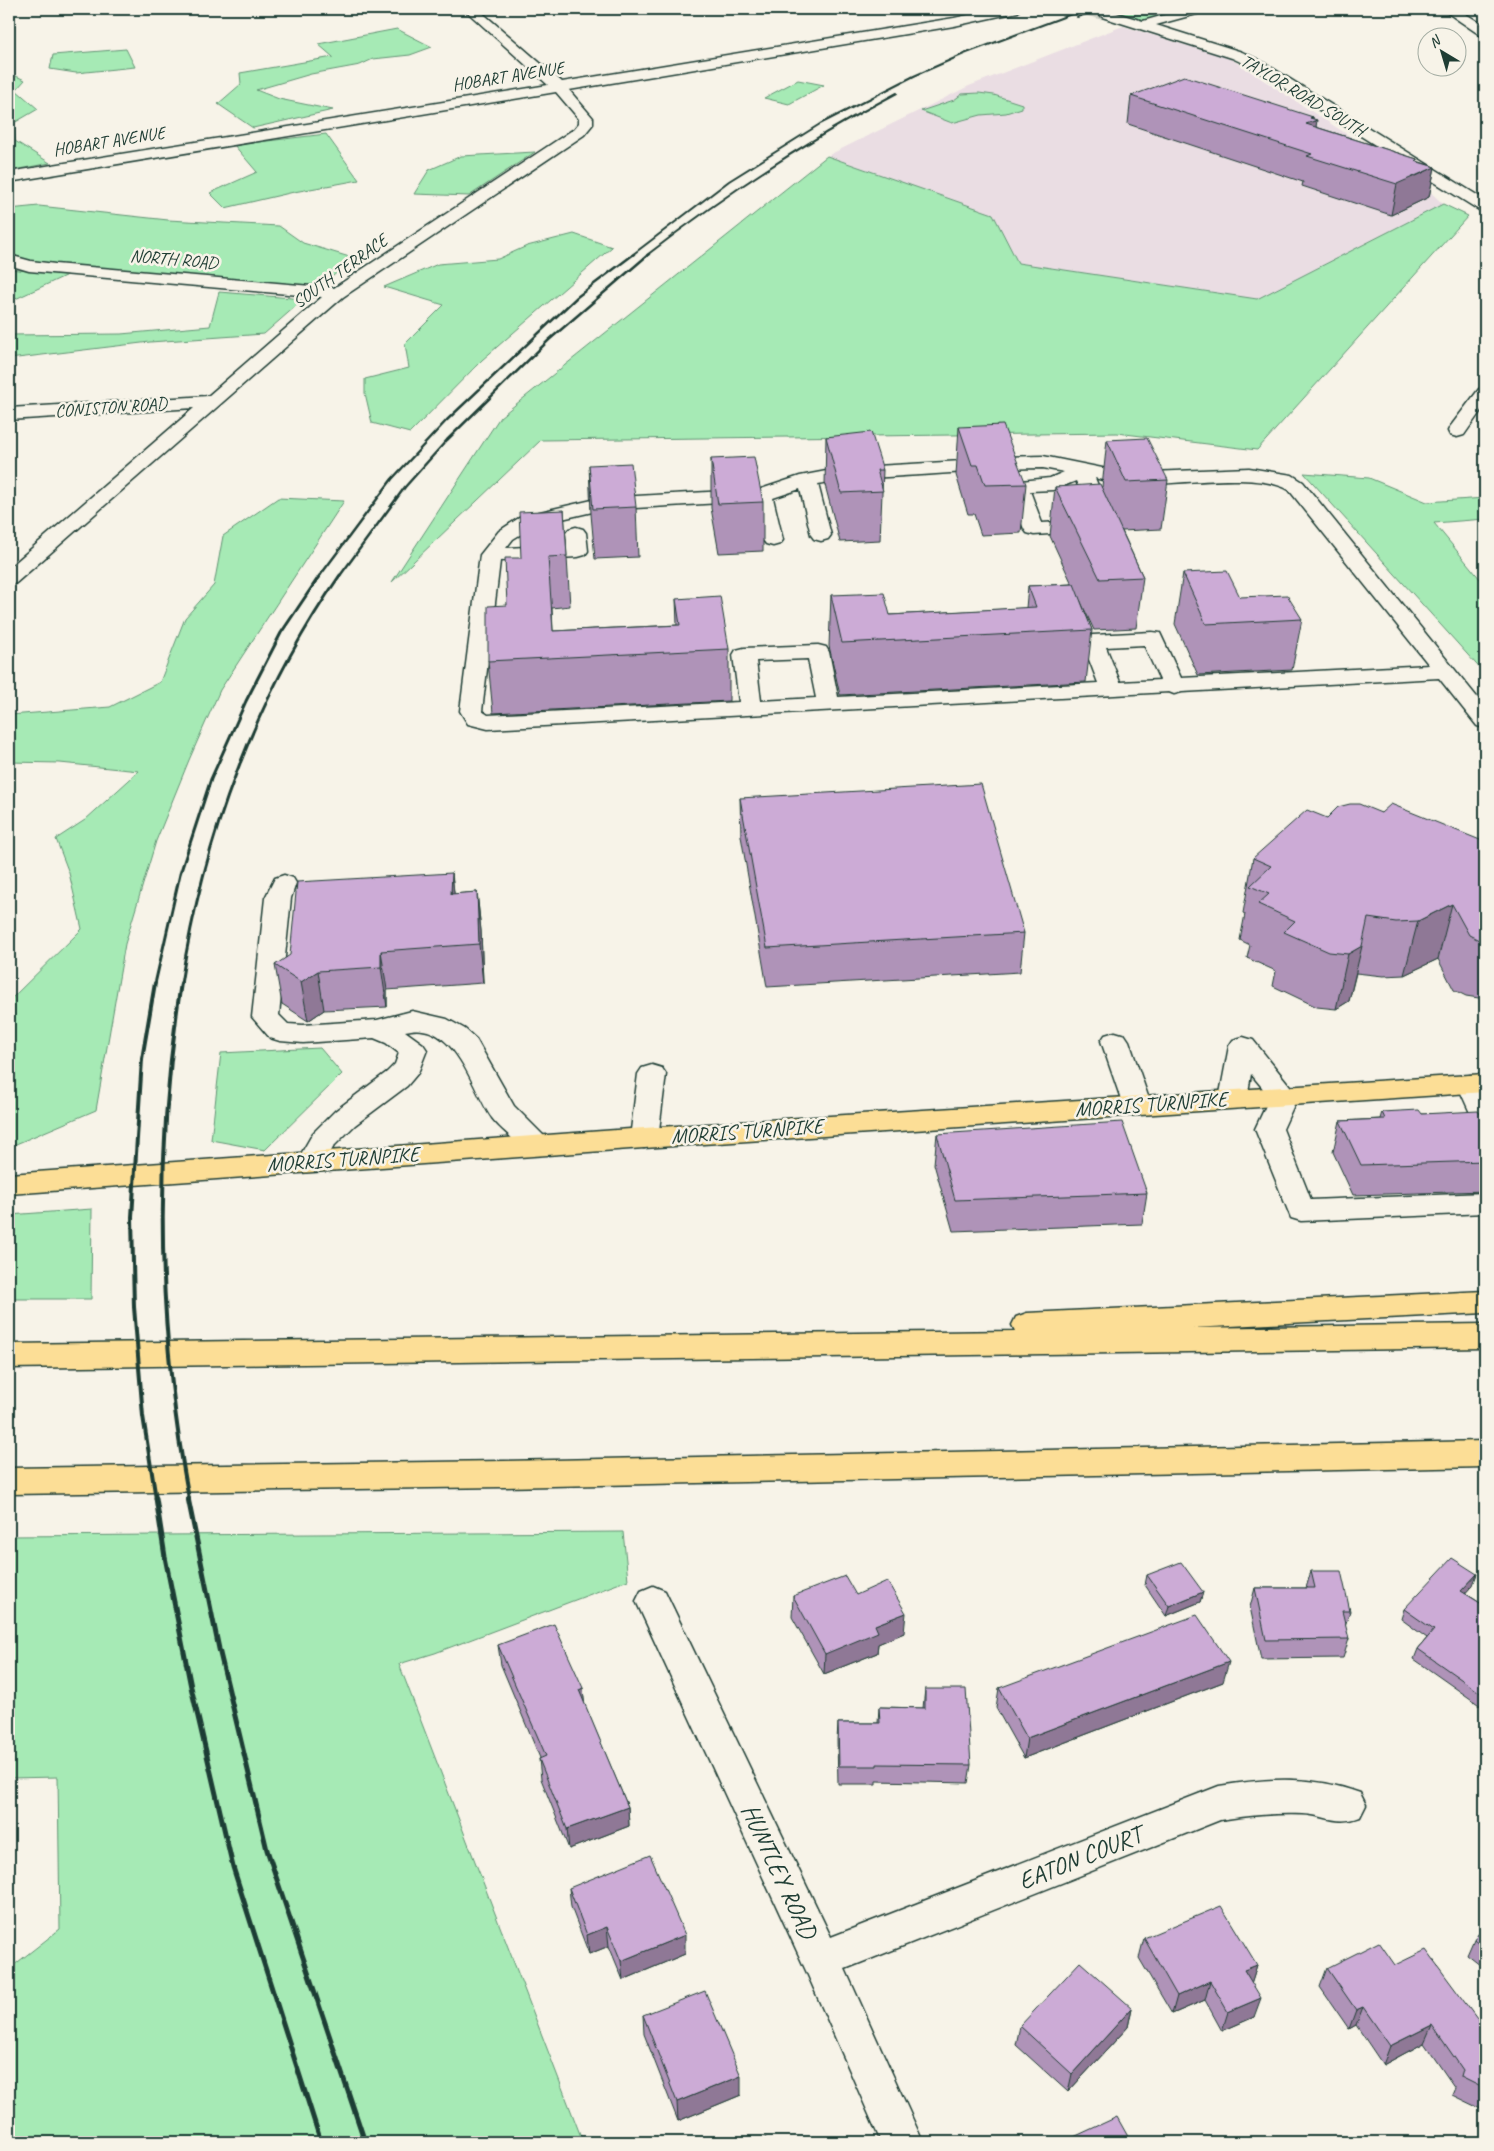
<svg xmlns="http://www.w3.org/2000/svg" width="1494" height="2151" font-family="Caveat,sans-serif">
<rect width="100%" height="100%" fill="#f7f3e8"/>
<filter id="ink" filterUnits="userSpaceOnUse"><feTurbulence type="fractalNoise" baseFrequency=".02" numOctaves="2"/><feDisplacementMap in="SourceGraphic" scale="10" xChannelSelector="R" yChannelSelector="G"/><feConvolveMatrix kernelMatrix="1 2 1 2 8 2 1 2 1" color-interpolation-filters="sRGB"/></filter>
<g filter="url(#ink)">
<path fill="#eadde3" d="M1123 26 1231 59 1419 181 1443 204 1257 299 1018 263 992 214 827 156 969 86Z"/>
<path fill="#a6eab5" stroke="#629474" d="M1089 9H1200L1143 25Z
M397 29 432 47 410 55 373 59 360 65 311 74 256 90 279 99 333 110 253 128 218 104 241 84 240 73 333 57 318 44Z
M126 49 135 67 76 73 50 69 53 55Z
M9 73 25 80 16 90 38 109 14 123 15 141 50 163 9 171Z
M798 80 824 85 789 104 764 98Z
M979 93 994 95 1022 104V108L1006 113 981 115 952 123 921 111 954 100 962 94Z
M326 134 359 180 294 192 225 208 210 193 257 172 234 145Z
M535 152 469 196 414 194 429 170 461 156Z
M827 156 993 214 1018 263 1257 299 1443 204 1468 216 1257 450 1117 433 541 440 392 582 500 417Z
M39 206 168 220 279 226 303 243 353 258 322 286 257 284 38 265 9 253V209Z
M574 234 612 247 482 360 410 433 372 423 365 393V379L409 368 405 344 444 305 384 287 438 264 498 259 527 246Z
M9 269 67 275 9 302Z
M219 292 304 299 264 334 150 342 9 359V335L121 334 210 326Z
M1304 473 1369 478 1427 502 1485 498V519L1434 523 1485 585V674Z
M278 498 344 501 220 690 189 760 156 841 125 944 96 1110 9 1147V1001L82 929 69 873 56 839 85 820 139 771 60 763 9 762 10 715 110 707 160 682 185 618 214 585 223 536Z
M320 1048 342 1074 265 1150 211 1140 221 1053Z
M92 1209 91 1299H9V1215Z
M623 1532 628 1580 435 1653 399 1664 583 2142H9V1969L60 1929 58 1777 9 1778V1536Z"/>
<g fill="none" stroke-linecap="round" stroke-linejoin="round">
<path stroke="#cccfc4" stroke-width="14" stroke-dasharray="14 8" stroke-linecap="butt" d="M1089 9 1107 14"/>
<g stroke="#1f3d34" stroke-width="3">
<path id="minor" d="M464 9H478L562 82 954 18 996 9H1020L1018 12 954 26 569 90 593 118V124L584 135 343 297 16 583 9 585V568L194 408 9 420V408L208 396 322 297 29 271 9 265V255L31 261 55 264 334 288 574 129 579 123V119L556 92 9 182V172L548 85Z
M1186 9H1206L1204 12 1156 25 1242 52 1259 60 1485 200V212L1479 210 1249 66 1232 58 1102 17 1100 14 1107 10 1143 21Z
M1442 9H1458L1485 26V36L1480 35Z
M1485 388V405L1464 435 1457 437 1450 435 1448 431 1450 427 1479 389Z
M1043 456 1127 473 1249 468 1292 475 1303 482 1485 707V728L1477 726 1439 678 1182 692 1174 694 1169 692 488 729 468 724 460 711 480 555 499 531 522 516 601 498 761 489 800 476 842 468 962 461 993 457ZM1043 468 1064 472 1050 478 1011 482 1008 486 1024 529 1027 533 1034 535 1112 530 1115 526 1095 478C1106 481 1118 485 1129 485 1169 486 1257 470 1289 490L1429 665 1181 678 1160 633 1152 632 1093 635 1085 636 1082 641 1098 683 838 697 829 652 826 647 818 645 744 648 736 650 733 655 739 702 488 715 482 711 500 561 578 557 585 555 588 551 586 533 583 529 576 527 569 529 566 533 567 545 506 548 513 539 536 525 601 510 755 501 763 540 766 544 773 546 780 544 783 540 773 498 800 489 811 535 814 539 821 541 828 539 831 535 818 484C857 477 897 477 936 474 972 472 1007 468 1043 468ZM1076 481 1093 520 1042 523 1030 491 1053 490ZM1144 645 1160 680 1120 682 1106 647ZM808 659 816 698 761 701 756 661Z
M284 875 293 878 296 883 291 898 279 1015 288 1024 303 1025 377 1020 412 1011 447 1019 465 1029 476 1039 514 1106 546 1138 550 1145 546 1152C530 1156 525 1151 514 1140 507 1133 498 1126 492 1118 471 1088 455 1018 405 1031L423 1044 427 1050 418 1073 407 1086 355 1125 334 1146 321 1168 311 1171 301 1168 297 1161 313 1133 335 1111 387 1072 395 1064 399 1053 386 1043 374 1038 303 1043 280 1041 270 1038 252 1017 265 898 275 878Z
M1115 1032 1125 1035 1129 1041 1151 1105 1147 1112 1137 1114 1127 1112 1123 1105 1101 1041 1105 1035Z
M1243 1037 1253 1040 1298 1096 1283 1129 1311 1200 1485 1193V1213L1301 1221 1291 1218 1255 1129 1270 1097 1251 1074 1247 1099 1243 1106 1233 1108 1223 1106 1219 1099 1229 1046 1233 1040Z
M652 1065 662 1068 666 1074 658 1138 654 1145 644 1148 634 1145 630 1138 638 1074 642 1068Z
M1471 1075 1481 1077 1485 1085V1127L1475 1124 1457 1084 1461 1077Z
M653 1586 665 1591 831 1937 1219 1786C1268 1778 1312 1775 1360 1793L1366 1805 1360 1817C1337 1826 1325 1815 1303 1814 1273 1813 1250 1815 1220 1820L845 1969 923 2142H881L807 1973 636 1601 641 1591Z"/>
</g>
<g stroke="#1f3d34" stroke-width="3">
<path id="major" d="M1485 1074V1092L644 1148 9 1194V1174L644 1128Z"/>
</g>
<g stroke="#1f3d34" stroke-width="3">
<path id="highway" d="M1485 1291V1313L1192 1328 1485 1324V1348L9 1368V1344L1015 1331 1012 1325 1016 1317 1027 1313Z
M1485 1441V1467L504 1487 9 1494V1468L504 1461Z"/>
</g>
<use href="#minor" fill="#f7f3e8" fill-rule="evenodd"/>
<use href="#major" fill="#fcde96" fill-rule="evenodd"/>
<use href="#highway" fill="#fcde96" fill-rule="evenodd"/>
<path stroke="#1f3d34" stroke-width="2" d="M1077 17 1103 9
M632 255 729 181 820 124 914 76 964 54 1085 9
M647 255C727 193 807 140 897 93"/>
<path stroke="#1f3d34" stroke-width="2.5" d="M319 577 392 479 447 420 577 297 634 254
M339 577 405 487 447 440 549 340 649 254"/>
<path stroke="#1f3d34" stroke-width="3" d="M155 984 180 874 211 779 246 701 281 633 320 575
M181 984C203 839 256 696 340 575"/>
<path stroke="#1f3d34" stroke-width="4" d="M155 983 142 1059 132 1217 134 1307 143 1416 156 1499
M181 983C154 1156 157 1327 189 1499"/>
<path stroke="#1f3d34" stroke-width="5" d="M156 1498 165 1557 191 1687 233 1867 321 2142
M188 1498 219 1649 267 1850 365 2142"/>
</g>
<path fill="#af93b8" stroke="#1f3d34" d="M1131 96 1313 117V119L1316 127 1417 159V161L1435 167 1429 197 1391 215 1302 186 1303 182 1128 124Z
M959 427 1026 484 1021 533 981 535 974 514H968L956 475Z
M826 437 883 470 880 540 840 542 825 485Z
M1107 440 1168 480 1161 529 1122 531 1143 577 1136 628 1094 630 1080 600 1092 630 1086 682 840 695 829 646 831 595 890 615 1026 608 1028 586 1072 584 1050 536 1055 487H1102Z
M711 459 763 502V551L719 553 711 508Z
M589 465 636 507 638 557 595 559 591 514Z
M564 510 570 606 552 608 553 631 677 625 676 599 729 649V701L493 713 488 661 507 605 521 558Z
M1183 573 1240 597 1302 619 1292 670 1198 675 1175 624Z
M740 798 1024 933 1020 972 767 987 741 836Z
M1381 813 1485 842V999L1466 996 1454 990 1438 959 1404 975 1383 976 1356 973 1349 1001 1336 1009 1317 1007 1273 986 1276 971 1247 958 1250 945 1240 940 1245 914 1243 913 1253 858 1327 818Z
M452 873 454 894 477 892 481 931 483 983 387 990V1007L324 1010 308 1021 282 1004 275 965Z
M1382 1112 1422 1114H1485V1192V1191L1353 1195 1333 1152 1340 1121 1380 1119Z
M937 1134 1147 1193 1142 1224 953 1231 934 1164Z
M1311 1571 1350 1611 1345 1626 1349 1639 1343 1658 1261 1659 1250 1607 1255 1588H1306Z
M1147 1575 1203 1592 1200 1602 1166 1616 1145 1585Z
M1473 1585 1465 1593 1485 1606V1709L1414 1659 1418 1649 1427 1638 1401 1619 1404 1609Z
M856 1595 904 1633 878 1644 877 1653 824 1674 792 1617 793 1596Z
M498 1645 583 1688 584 1703 628 1807 629 1826 569 1849 541 1779 539 1759 540 1758 501 1665Z
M1223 1682 1024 1758 996 1708 999 1688Z
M925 1689 971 1765 968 1783 876 1781V1784H838L837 1740 838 1723H878L879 1707 923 1708Z
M569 1888 685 1954 623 1980 609 1946 589 1954 571 1907Z
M1485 1924V1969L1467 1955 1474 1939Z
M1144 1938 1257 1965 1251 1983 1254 2017 1222 2031 1205 2000 1172 2014 1139 1958Z
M1395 1965 1480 2023 1485 2026V2106L1483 2110 1452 2095 1455 2088 1424 2043 1383 2065 1356 2025 1349 2029 1320 1987 1327 1968Z
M1132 2008 1128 2027 1068 2092 1016 2045 1020 2026Z
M643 2015 741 2095 678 2121 644 2034Z"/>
<path fill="#8f7896" stroke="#1f3d34" d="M1313 117V122L1317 120 1313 149 1306 124 1310 118Z
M1417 159 1414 177 1435 167 1429 197 1391 215 1397 184 1415 161Z
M452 873 456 911 451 894Z
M477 892 481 931 483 983 479 944Z
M1452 904 1438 959 1404 975 1418 921Z
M1362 946 1349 1001 1336 1009 1348 954Z
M381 951 387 990V1007L381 967Z
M318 971 324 1010 308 1021 301 982Z
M1477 1574 1473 1585 1458 1601 1461 1591Z
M1203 1592 1200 1602 1166 1616 1169 1606Z
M906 1613 904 1633 878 1644 877 1653 824 1674 825 1654 875 1625Z
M1229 1662 1223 1682 1024 1758 1027 1738Z
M583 1688 585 1708 579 1690Z
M628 1807 629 1826 569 1849 567 1829Z
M607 1927 609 1946 589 1954 587 1935Z
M685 1935V1954L623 1980 621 1961Z
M1257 1965 1251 1984 1244 1970Z
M1210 1981 1205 2000 1172 2014 1177 1996Z
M1261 1998 1254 2017 1222 2031 1228 2012Z
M1363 2007 1356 2025 1349 2029 1356 2010Z
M1132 2008 1128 2027 1068 2092 1072 2074Z
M1432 2025 1424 2043 1383 2065 1390 2046Z
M741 2076V2095L678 2121 677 2102Z"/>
<path fill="#ccabd6" stroke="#1f3d34" d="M1184 76 1313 117 1310 118 1317 120 1306 124 1417 159 1415 161 1435 167 1397 184 1307 156 1312 154 1131 96Z
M1003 425 1026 484 985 485 978 465H972L959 427Z
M871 432 883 470H877L883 491 841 493 826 437Z
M1147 438 1168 480 1126 482 1107 440Z
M754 457 763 502 718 504 711 459Z
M631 463 636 507 593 509 589 465Z
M1100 484 1143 577 1100 579 1055 487Z
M564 510 567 556 548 557 553 631 680 625 676 599 720 596 729 649 488 661V606L507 605 505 558H521L519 512Z
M1227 571 1240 597 1287 595 1302 619 1206 624 1183 573Z
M1074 584 1092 630 842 643 831 595 884 593 890 615 1036 607 1028 586Z
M981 784 1024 933 767 948 740 798Z
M1350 804H1359L1381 813 1391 804 1485 842V850L1481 854 1485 856V942L1481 941 1469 935 1452 904 1418 921 1396 922 1368 918 1362 946 1348 954 1329 952 1284 932 1295 921 1258 904 1269 894 1250 886 1271 866 1253 858 1307 810 1327 818 1338 807Z
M452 873 451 894 477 892 479 944 381 951V967L318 971 301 982 275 965 290 955 297 882Z
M1419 1110 1422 1114 1478 1111 1481 1115 1485 1114V1161L1361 1165 1340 1121 1385 1119 1382 1112Z
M1122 1122 1147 1193 955 1200 937 1134Z
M1452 1558 1477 1574 1461 1591 1485 1606V1696L1418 1649 1434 1630 1404 1609Z
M1181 1562 1203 1592 1169 1606 1147 1575Z
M1311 1571H1341L1350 1611H1342L1349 1639 1266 1640 1255 1588H1315Z
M845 1576 856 1595 887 1581 906 1613 875 1625 878 1632 825 1654 793 1596Z
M1197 1615 1229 1662 1027 1738 999 1688Z
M554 1624 583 1688 579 1690 628 1807 567 1829 539 1759 546 1756 498 1645Z
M925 1689H966L971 1765 877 1764V1766H839L838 1723H880L879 1707 925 1708Z
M650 1855 685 1935 621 1961 607 1927 587 1935 569 1888Z
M1221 1906 1257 1965 1244 1970 1261 1998 1228 2012 1210 1981 1177 1996 1144 1938Z
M1485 1924V1948L1474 1939Z
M1379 1942 1395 1965 1426 1950 1480 2023 1485 2026V2089L1461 2077 1463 2070 1432 2025 1390 2046 1363 2007 1356 2010 1327 1968Z
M1080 1962 1132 2008 1072 2074 1020 2026Z
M705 1991 741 2076 677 2102 643 2015Z
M1117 2117 1131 2142H1063Z
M766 2138 768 2142H756Z"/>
</g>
<g text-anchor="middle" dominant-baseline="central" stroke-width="5" stroke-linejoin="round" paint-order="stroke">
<g font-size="18" fill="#1f3d34" stroke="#f7f3e8">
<text transform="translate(508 76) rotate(-9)">HOBART AVENUE</text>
<text transform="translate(1303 95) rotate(31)">TAYLOR ROAD SOUTH</text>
<text transform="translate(109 141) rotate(-9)">HOBART AVENUE</text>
<text transform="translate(174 259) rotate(5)">NORTH ROAD</text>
<text transform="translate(340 271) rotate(-36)">SOUTH TERRACE</text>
<text transform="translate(111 407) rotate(-4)">CONISTON ROAD</text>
</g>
<g font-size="21" fill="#1f3d34" stroke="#f7f3e8">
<text transform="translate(1151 1104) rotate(-4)">MORRIS TURNPIKE</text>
<text transform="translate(747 1131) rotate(-4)">MORRIS TURNPIKE</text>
<text transform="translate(343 1159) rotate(-4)">MORRIS TURNPIKE</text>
</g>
<g font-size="25" fill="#1f3d34" stroke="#f7f3e8">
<text transform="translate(1080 1858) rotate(-22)">EATON COURT</text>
<text transform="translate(779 1871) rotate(65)">HUNTLEY ROAD</text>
</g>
</g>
<rect width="1494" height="2151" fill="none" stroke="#f7f3e8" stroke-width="30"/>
<rect x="15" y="15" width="1464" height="2121" fill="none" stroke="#1f3d34" stroke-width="2" filter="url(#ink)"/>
<g transform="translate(1442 52) rotate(322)"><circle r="24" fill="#f7f3e8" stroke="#a1aaa0"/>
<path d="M0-4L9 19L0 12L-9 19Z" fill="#1f3d34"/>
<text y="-8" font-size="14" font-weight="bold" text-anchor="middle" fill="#1f3d34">N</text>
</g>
</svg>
